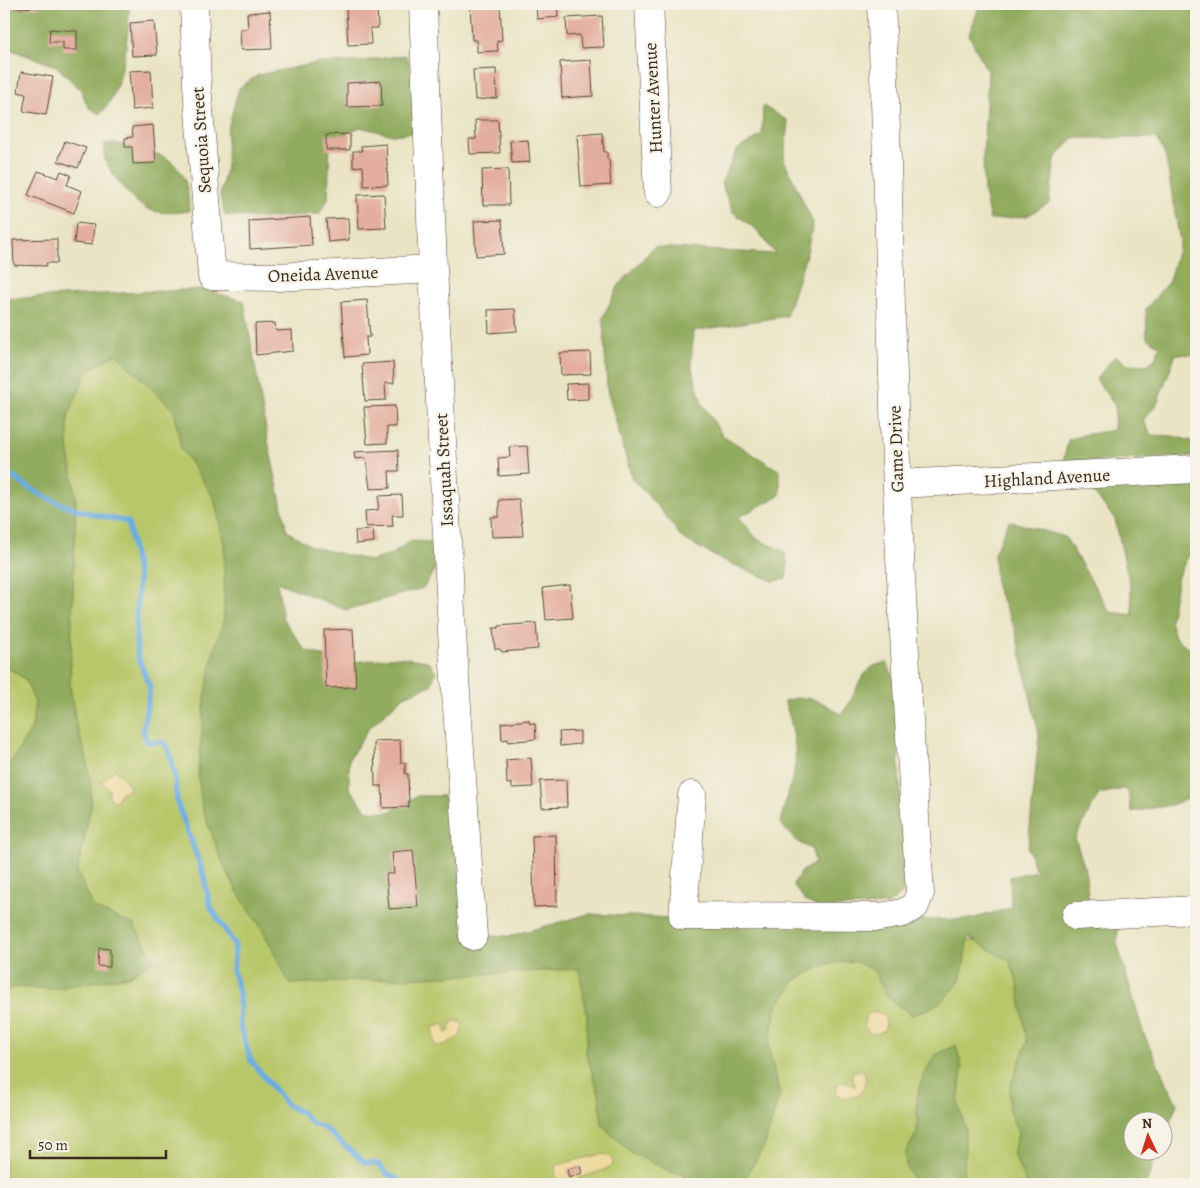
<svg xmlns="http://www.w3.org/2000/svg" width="1200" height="1188" font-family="Alegreya,serif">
<rect width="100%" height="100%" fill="#f7f3e8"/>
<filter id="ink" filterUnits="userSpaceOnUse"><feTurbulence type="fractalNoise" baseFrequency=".02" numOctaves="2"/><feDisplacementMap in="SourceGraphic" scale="10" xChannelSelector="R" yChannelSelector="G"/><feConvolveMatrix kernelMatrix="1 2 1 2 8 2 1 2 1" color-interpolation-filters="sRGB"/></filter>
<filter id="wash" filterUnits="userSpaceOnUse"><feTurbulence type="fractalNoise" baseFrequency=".0096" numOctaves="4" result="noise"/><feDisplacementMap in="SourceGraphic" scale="20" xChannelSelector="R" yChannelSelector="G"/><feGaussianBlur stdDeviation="1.12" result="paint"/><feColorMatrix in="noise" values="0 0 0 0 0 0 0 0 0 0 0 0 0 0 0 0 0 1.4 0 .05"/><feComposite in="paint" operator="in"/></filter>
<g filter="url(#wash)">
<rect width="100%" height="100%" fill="#eae4c5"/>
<path fill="#b8c76a" stroke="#7a7844" d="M206 299 283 964 744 936 1064 943 1094 1184H4V326Z"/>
<path fill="#92ac5e" stroke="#666b3e" d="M4 4H129C130 30 122 99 99 114L88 107 81 90 56 66 4 47Z
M980 4H1196V355L1176 354 1157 404 1143 420 1151 435 1173 436 1196 442 1194 456 1063 463 1068 440 1083 435 1114 430 1115 406 1096 379 1115 356 1128 364 1147 365 1155 359 1160 346 1147 338 1146 309 1169 281 1180 242 1166 158 1157 138H1073L1055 159 1049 203 1027 216 990 220 984 192 983 155 988 73 969 35Z
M406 55 419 101 417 132 393 135 360 127 330 141 328 199 319 214 261 218 225 215 220 195 226 168 227 132 239 88 258 75 317 63 355 62Z
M763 106 788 121 784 160 813 223 807 252 786 316 693 331 691 365 702 403 722 435 780 471V495L739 517 757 539 784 551 788 565 786 579 773 581 718 558 682 538 660 509 632 479 607 390 603 317 619 285 654 247 775 254 759 232 733 212 721 183 738 149 762 135Z
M113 143C160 154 189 154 189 211 176 213 160 214 147 209 133 202 110 174 105 159 103 155 105 148 105 144Z
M201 289 244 301 268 441 287 531 313 547 371 561 390 555 411 541 433 542 435 570 423 588 346 610 277 582 283 619 305 650 344 663 399 657 427 661 436 671 431 685 404 696 369 728 349 759V788L367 811 389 812 417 796H443L456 820 464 936H510L589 914 777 923 971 919 1011 908 1010 877 1036 871 1028 848 1039 735 1015 629 996 587 994 554 1009 521 1065 537 1110 612 1133 615 1130 585 1115 519 1088 486 1196 484V542L1178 576 1170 621 1175 637 1196 654V796L1171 805 1131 812 1128 791 1124 789 1099 794 1075 838 1085 869 1089 903 1118 929 1117 943 1144 1035 1177 1104 1163 1140 1162 1120H1132V1150L1158 1151 1146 1184H1026L1013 1153 1018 1134 1009 1111 1010 1087 1027 1042 1018 984 1010 961 968 937C965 950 965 965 961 977 952 997 932 1010 912 1015L888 998 873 970 854 961 826 964 795 980 776 1008 768 1046 780 1094 765 1144 742 1184H683L685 1173H674L631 1153 602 1125 599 1094 586 1053 587 1014 579 969 290 984 261 927 237 891 223 864 202 808 198 773 205 699 214 650 224 619V544L214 498 181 448 174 410 116 354 88 370 68 416V445L76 499 70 686 76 724 86 756 91 787V807L77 872 94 908 134 925 155 961 128 976 52 989 15 987 4 991V773L32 728 35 702 25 679 4 665V299Z
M886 662 894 678 906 890 888 905 820 908 805 901 793 884 802 871 815 863 812 850 795 840 780 823C784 804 792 785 795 766 797 744 792 721 784 701 806 694 822 700 840 714 855 703 855 680 871 668 874 665 881 664 886 662Z
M956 1045 962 1068 958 1104 965 1127V1155L962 1184H913V1179L906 1165 905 1154 917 1132V1097L922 1079 934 1056Z"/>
<path fill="#eeda9e" stroke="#94825e" d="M115 769 130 786 129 789 120 793 117 800 114 801 109 797V789L101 782Z
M864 1023a11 11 0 1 1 22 0a11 11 0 1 1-22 0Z
M454 1021 460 1022 463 1025 460 1037 441 1046 434 1045 433 1027 445 1024 446 1033 450 1031V1025Z
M855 1071H863C869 1080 863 1091 856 1097L853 1096 844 1099 837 1094 836 1086 844 1081 854 1087 856 1083 852 1079V1073Z
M601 1154 607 1155 613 1160V1164L606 1169 563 1184 555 1175 557 1165Z"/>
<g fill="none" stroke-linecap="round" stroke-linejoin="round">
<path stroke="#6aacde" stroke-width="5.5" d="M4 470C43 502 79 512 128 522L138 578 136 637 138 657 150 687 143 732 148 742H163L168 748 175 776 177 802 203 873 210 906 235 945 233 971 239 993 240 1026 251 1061 287 1105 302 1113 313 1124 324 1128 364 1162 378 1164 387 1174 400 1180V1184"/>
</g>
<g id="blocks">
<path fill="#e3ae9f" d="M15 4H39V7L15 8Z
M130 4H145V5L130 6Z
M470 4H500L502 40 497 41 498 51 477 52V40H472Z
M536 4H557L558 17 537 19Z
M377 7 378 28H370L371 44 348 45 346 8Z
M270 11 272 49 241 50 240 29H248L247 13Z
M602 16 604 47 581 48 580 35 567 36 566 18Z
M154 21 157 55 132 56 130 23Z
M50 29 77 31V50H63V42H49Z
M591 60 593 96 562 98 560 62Z
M496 69 497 98 475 100 473 70Z
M151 70 153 108 132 110 129 71Z
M21 72 53 77 46 115 23 111 26 94 18 92Z
M381 81 382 106 347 107V83Z
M475 120H498L500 153 470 154 469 139H476Z
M153 125 156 163 133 164 132 147H125V138L133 137 132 127Z
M602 133 604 152H607V159L609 160 611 185 581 187 577 135Z
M350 134V150H326V135Z
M528 140 530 162 512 163 510 141Z
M65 141 86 148 78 168 58 161Z
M386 144 388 185 364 186 363 166 353 167V151H362L361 146Z
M508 169 509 205H483L482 170Z
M38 171 58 178 61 171 71 175 67 185 82 191 74 213 28 195Z
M384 194 386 228 359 229 357 195Z
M310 217 312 245 250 249 249 221Z
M348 218 349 240 328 242 326 219Z
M502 220 504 254 476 256 474 221Z
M76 223 94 225 92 245 74 243Z
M57 239V263H46V266L14 265 13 240Z
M367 300 370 337H366L367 355 345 357 341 302Z
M515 309 517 331 489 333 488 310Z
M275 323 276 331 292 330 293 351 256 355 255 324Z
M590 352 591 374 561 375 560 353Z
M393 362 394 383H385L386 400 365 401 362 364Z
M588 383V399L567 400 566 384Z
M395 406 396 427H387V443L367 444 364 407Z
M527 446 529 474 499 476 498 458 510 457 509 447Z
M398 450 399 471H389L390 488 370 489 366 458 355 459 354 452Z
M402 495 403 515H392L393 526 366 527 365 511 378 510 379 496Z
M519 499 523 536 492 537 491 517H499V500Z
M373 530 374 542 356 544 355 531Z
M570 585 573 618 546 620 543 588Z
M536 623 538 649 502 652 500 649H495L493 628H499V626Z
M353 629 356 687 326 688 324 630Z
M529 720V723L535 724 536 739 508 742V739L502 740 501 723Z
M580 731V744L560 746 559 732Z
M400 740 401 763H405V774H408L409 807 383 808 382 786H375L374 741Z
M531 758 533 787 512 788V783L507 784 506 760Z
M566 780 567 807 542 808 540 781Z
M556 835 557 906 534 907 532 836Z
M413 850 418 907 389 909 386 874H394L392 852Z
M99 948 110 949V967L98 966Z
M580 1166 582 1173 569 1178 567 1169Z"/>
</g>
</g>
<g filter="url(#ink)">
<use href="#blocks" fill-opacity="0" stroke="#554637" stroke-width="1"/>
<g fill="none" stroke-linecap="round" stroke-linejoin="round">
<g stroke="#554637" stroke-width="29">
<path id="minor" d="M194 4 197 85 212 276 277 277 433 269
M423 4 433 269 453 650 473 936
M649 4 658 193
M897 484 1196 469
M692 795 683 916 880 917 903 913 915 906 920 893C911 757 902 622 897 487 890 326 889 165 881 4
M1076 916 1196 910"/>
</g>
<use href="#minor" stroke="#fff" stroke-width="28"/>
</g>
</g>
<g text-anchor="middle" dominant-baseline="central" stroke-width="4" stroke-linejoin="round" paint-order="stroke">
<g font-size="18" fill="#3b2a1e" stroke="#f7f3e8">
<text transform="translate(653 98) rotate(-93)">Hunter Avenue</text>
<text transform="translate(201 140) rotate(-94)">Sequoia Street</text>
<text transform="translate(323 274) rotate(-2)">Oneida Avenue</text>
<text transform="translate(896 449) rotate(-92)">Game Drive</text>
<text transform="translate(444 470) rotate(-93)">Issaquah Street</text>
<text transform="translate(1047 478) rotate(-3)">Highland Avenue</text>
</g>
</g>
<rect width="1200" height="1188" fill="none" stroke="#f7f3e8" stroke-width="20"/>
<g transform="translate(1148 1136) rotate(356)"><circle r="24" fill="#f7f3e8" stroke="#aca397"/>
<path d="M0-4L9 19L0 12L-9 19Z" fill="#c8321e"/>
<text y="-8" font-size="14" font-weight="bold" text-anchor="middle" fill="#3b2a1e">N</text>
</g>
<path d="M30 1150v8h136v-8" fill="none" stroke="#3b2a1e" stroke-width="2.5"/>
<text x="38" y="1150" font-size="15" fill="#3b2a1e" stroke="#f7f3e8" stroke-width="4" paint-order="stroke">50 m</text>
</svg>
